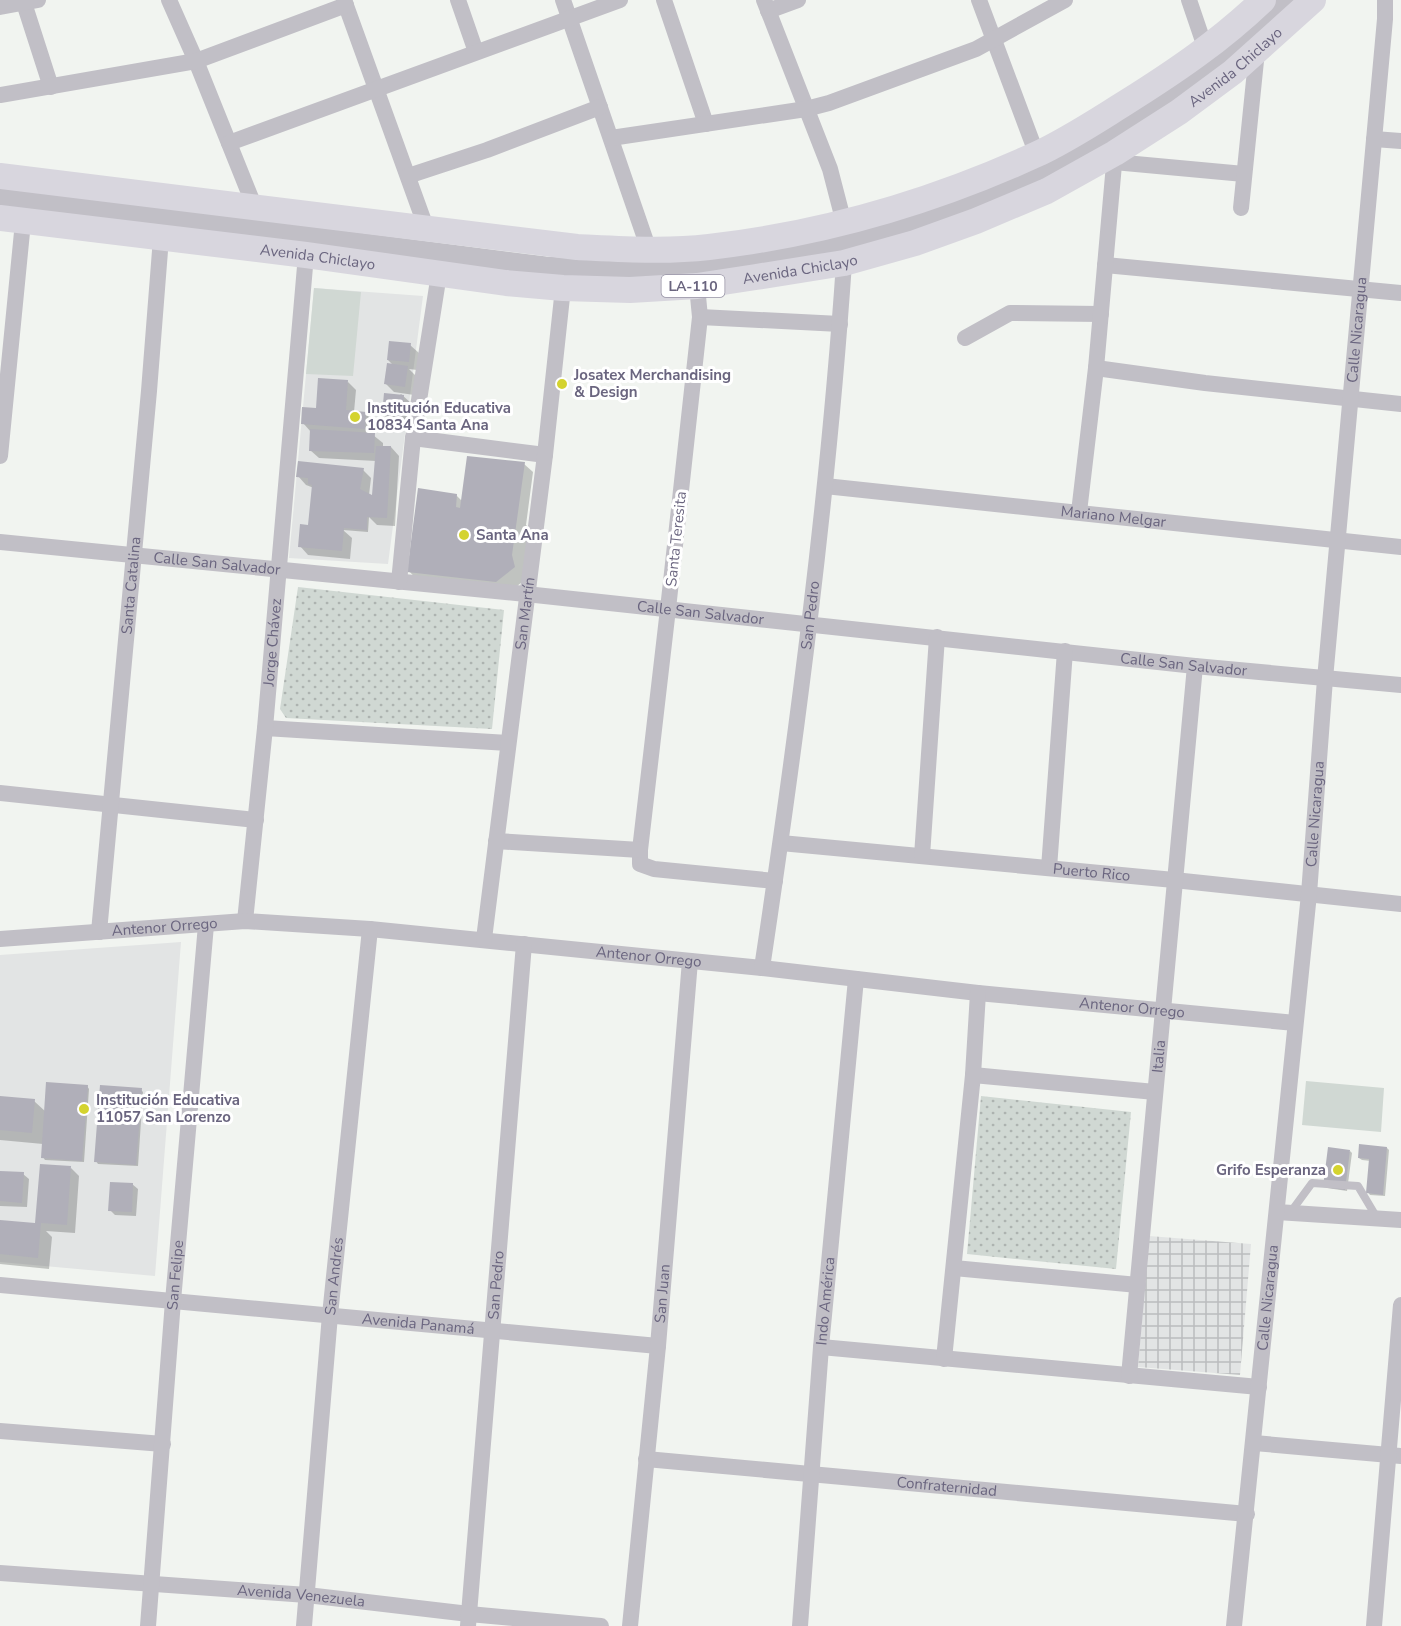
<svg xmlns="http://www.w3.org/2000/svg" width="1401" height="1626" font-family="'Nunito Sans',sans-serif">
<defs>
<pattern id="industrial-grid" width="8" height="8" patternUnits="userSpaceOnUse" patternTransform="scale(1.5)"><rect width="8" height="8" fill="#e2e4e4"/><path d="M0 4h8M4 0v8" fill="none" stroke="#bbbcbe"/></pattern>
<pattern id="park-dots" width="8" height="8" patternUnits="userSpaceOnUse" patternTransform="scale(1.5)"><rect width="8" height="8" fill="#d0d8d3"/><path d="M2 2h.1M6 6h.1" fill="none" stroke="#adb3b0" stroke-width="1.8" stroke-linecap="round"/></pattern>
</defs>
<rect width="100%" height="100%" fill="#f1f4f0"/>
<path fill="#e2e4e4" d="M314 288 423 296 388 564 289 558Z
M181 942 155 1276 0 1262V955Z"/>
<path fill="url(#industrial-grid)" d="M1149 1236 1251 1244 1240 1375 1138 1367Z"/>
<path fill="#d0d8d3" d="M314 288 361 292 353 376 306 374Z
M1306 1081 1384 1088 1381 1132 1302 1125Z"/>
<path fill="url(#park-dots)" d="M298 587 504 610 492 729 286 718 280 709Z
M981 1096 1131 1112 1116 1269 967 1254Z"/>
<path fill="#0003" d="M410 345 419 353 417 370 409 369 416 376 414 395 394 392 386 384 394 366 388 360Z
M348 382 356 390 354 412 365 413 374 422 373 435 383 443V447H391L399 456 395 526 377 525 369 517 368 532 343 530 352 538 350 559 308 555 300 546 309 527 314 488 306 485 298 476 363 470 371 478 369 495 373 496 376 461 319 458 310 450 311 432 303 423Z
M401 394 412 404 410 425 392 423 383 414Z
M524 464 533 472 526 525 529 528 526 579 508 593 420 583 409 571 456 495 463 502Z
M87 1086 89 1089 84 1162 45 1160 43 1157V1144L0 1140V1098L34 1101 46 1112Z
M141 1090 143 1092 138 1166 98 1164 96 1161Z
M1387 1148 1389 1150 1385 1196 1370 1195 1368 1192 1371 1161 1362 1160 1359 1158Z
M1350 1151 1352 1153 1347 1191 1327 1188 1324 1186Z
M71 1168 79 1176 75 1233 46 1231 52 1237 49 1269 0 1264V1222L40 1225 37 1222Z
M0 1172 23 1174 29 1179 27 1207 0 1206Z
M132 1184 138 1189 136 1216 115 1215 110 1210Z"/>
<path fill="#b0afb9" d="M389 341 411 343 409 362 387 360Z
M387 363 408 366 405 387 384 384Z
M318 378 348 380 346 410 366 412 365 429 301 424 302 407 316 408Z
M384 393 404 395 402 417 382 415Z
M310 429 375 433 374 453 309 451Z
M376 446H391L387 518 367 517V530L344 528 342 551 298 547 300 524 308 525 312 485 308 484V478L296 477 298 461 364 468 360 489 372 495Z
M467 456 525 462 512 555 515 567 496 582 407 572 418 488 457 494 456 507 460 508Z
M46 1082 88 1085 82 1161 41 1158Z
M100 1085 142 1088 136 1165 94 1162Z
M0 1096 35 1099 32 1133 0 1130Z
M1359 1144 1387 1147 1383 1195 1366 1193 1369 1159 1358 1158Z
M1328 1147 1350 1150 1345 1190 1323 1187Z
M40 1164 71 1166 67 1225 41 1223 38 1258 0 1254V1220L35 1223Z
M0 1171 24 1172 22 1203 0 1201Z
M110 1182 133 1183 132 1212 108 1211Z"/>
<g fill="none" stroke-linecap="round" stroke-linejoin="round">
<path stroke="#c1bfc6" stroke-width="8" d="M1290 1213 1312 1183 1358 1186 1377 1218"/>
<g stroke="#c1bfc6" stroke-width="16">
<path d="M169 0 196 61 255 208"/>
<path d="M344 0 427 230"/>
<path d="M458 0 476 52"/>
<path d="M563 0 649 250"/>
<path d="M664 0 706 124"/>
<path d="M764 0 830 169 844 223"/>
<path d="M979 0 1037 155"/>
<path d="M1189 0 1206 50"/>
<path d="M24 3 51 87"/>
<path d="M0 7 38 0"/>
<path d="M768 11 798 0"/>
<path d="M0 95 196 61 346 5"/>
<path d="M611 138 806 109 829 103 976 49 1065 0"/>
<path d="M1374 139 1401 141"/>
<path d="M229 143 620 0"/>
<path d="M1114 162 1244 174"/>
<path d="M408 176 487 150 600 107"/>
<path d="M1241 208 1257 51"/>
<path d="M1105 265 1401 293"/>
<path d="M697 286 700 317 668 609 640 850V864L654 869 775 881"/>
<path d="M700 317 840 324"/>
<path d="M965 338 1010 313 1101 314"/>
<path d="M1096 368 1205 383 1401 404"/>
<path d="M413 438 545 455"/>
<path d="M0 456 23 222"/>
<path id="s1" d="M825 486 1401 547"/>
<path d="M1079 512 1096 368 1115 153"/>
<path id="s2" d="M0 542 526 594 1195 666 1401 685"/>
<path d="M399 582 413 438 439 274"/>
<path d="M265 728 508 743"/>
<path d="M0 793 256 820"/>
<path d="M496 841 640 850"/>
<path id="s3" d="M781 843 1174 880 1401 904"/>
<path d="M922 856 937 637"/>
<path d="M1049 868 1065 651"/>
<path id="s4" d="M245 921 265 728 306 255"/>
<path id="s5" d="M99 932 149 391 161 238"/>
<path id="s6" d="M0 939 245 921 370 929 762 968 978 993 1295 1023"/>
<path id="s7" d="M484 939 545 455 563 288"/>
<path id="s8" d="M762 968C797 734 828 499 844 263"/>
<path d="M973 1075 1155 1092"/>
<path d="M1277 1212 1401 1220"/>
<path d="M954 1268 1138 1285"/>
<path id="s9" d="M0 1285 658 1346"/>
<path d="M821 1347 1259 1387"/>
<path d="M944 1359 973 1075 978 993"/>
<path id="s10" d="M1129 1376 1195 666"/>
<path d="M0 1431 163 1444"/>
<path d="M1254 1443 1401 1456"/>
<path id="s11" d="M646 1459 1247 1514"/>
<path id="s12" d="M0 1573 307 1595 469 1614 601 1626"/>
<path id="s13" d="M148 1626 173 1301 206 925"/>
<path id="s14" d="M304 1626 330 1315 370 929"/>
<path id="s15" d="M468 1626 524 944"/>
<path id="s16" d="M630 1626 658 1346 690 961"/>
<path id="s17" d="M800 1626 821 1347 856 979"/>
<path id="s18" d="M1234 1626 1309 894 1325 679 1385 19V0"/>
<path d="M1374 1626 1401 1305"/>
</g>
<path stroke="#c1bfc6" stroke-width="21" d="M0 197 545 267C605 271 666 271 726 264 934 240 1138 145 1288 0"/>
<g stroke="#d8d6de" stroke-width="26">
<path d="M0 176 577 247C621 249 665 252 709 247 821 234 932 202 1035 155 1066 141 1096 121 1125 103 1176 71 1220 41 1263 0"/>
<path id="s19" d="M0 218 306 255 506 283 563 288 630 290 697 286 756 277 844 263 915 243 976 221 1047 191 1115 153 1179 112 1233 72 1313 0"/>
</g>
</g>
<g fill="#d4d32f" stroke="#fff" stroke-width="2">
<circle cx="562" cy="384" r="6"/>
<circle cx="355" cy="417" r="6"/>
<circle cx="464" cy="535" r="6"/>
<circle cx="84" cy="1109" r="6"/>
<circle cx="1338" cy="1170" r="6"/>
</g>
<g text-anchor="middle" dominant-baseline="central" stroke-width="6" stroke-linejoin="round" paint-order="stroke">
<rect fill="#fff" stroke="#9793a5" stroke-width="1.5" x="661.5" y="275" width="63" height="22" rx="4.5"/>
<g font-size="14" font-weight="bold" fill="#6a657f">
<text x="693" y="286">LA-110</text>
</g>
<g font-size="15" fill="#6a657f" stroke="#fff">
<text stroke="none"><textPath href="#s19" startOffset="1292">Avenida Chiclayo</textPath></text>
<text stroke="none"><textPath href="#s19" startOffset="320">Avenida Chiclayo</textPath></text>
<text stroke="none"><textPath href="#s19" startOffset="806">Avenida Chiclayo</textPath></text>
<text stroke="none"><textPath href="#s18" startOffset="1302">Calle Nicaragua</textPath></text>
<text stroke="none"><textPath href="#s1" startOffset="290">Mariano Melgar</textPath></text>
<text transform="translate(676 539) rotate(-84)">Santa Teresita</text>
<text stroke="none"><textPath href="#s2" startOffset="218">Calle San Salvador</textPath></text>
<text stroke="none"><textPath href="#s5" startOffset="348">Santa Catalina</textPath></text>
<text stroke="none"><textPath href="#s2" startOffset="704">Calle San Salvador</textPath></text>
<text stroke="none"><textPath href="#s7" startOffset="328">San Martín</textPath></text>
<text stroke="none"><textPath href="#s8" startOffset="356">San Pedro</textPath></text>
<text stroke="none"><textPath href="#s4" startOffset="280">Jorge Chávez</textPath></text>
<text stroke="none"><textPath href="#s2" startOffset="1190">Calle San Salvador</textPath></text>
<text stroke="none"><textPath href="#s18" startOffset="816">Calle Nicaragua</textPath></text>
<text stroke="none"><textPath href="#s3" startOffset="312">Puerto Rico</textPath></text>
<text stroke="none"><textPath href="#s6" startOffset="165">Antenor Orrego</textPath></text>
<text stroke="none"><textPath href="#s6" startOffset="651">Antenor Orrego</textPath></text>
<text stroke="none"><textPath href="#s6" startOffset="1137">Antenor Orrego</textPath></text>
<text stroke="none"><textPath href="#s10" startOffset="321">Italia</textPath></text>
<text stroke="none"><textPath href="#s13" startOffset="352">San Felipe</textPath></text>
<text stroke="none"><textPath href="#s14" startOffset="351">San Andrés</textPath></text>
<text stroke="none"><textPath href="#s15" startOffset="342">San Pedro</textPath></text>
<text stroke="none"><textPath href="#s16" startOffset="334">San Juan</textPath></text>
<text stroke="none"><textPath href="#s18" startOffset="330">Calle Nicaragua</textPath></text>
<text stroke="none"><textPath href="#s17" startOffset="326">Indo América</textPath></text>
<text stroke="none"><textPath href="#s9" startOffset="420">Avenida Panamá</textPath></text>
<text stroke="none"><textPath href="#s11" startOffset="302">Confraternidad</textPath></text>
<text stroke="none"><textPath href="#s12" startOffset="302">Avenida Venezuela</textPath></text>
</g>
<g font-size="15" font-weight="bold" fill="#6a657f" stroke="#fff" text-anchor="start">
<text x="574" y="375">Josatex Merchandising<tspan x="574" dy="17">&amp; Design</tspan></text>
<text x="367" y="408">Institución Educativa<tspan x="367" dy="17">10834 Santa Ana</tspan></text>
<text x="476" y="535">Santa Ana</text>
<text x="96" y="1100">Institución Educativa<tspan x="96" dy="17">11057 San Lorenzo</tspan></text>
<text x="1326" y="1170" text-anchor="end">Grifo Esperanza</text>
</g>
</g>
</svg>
